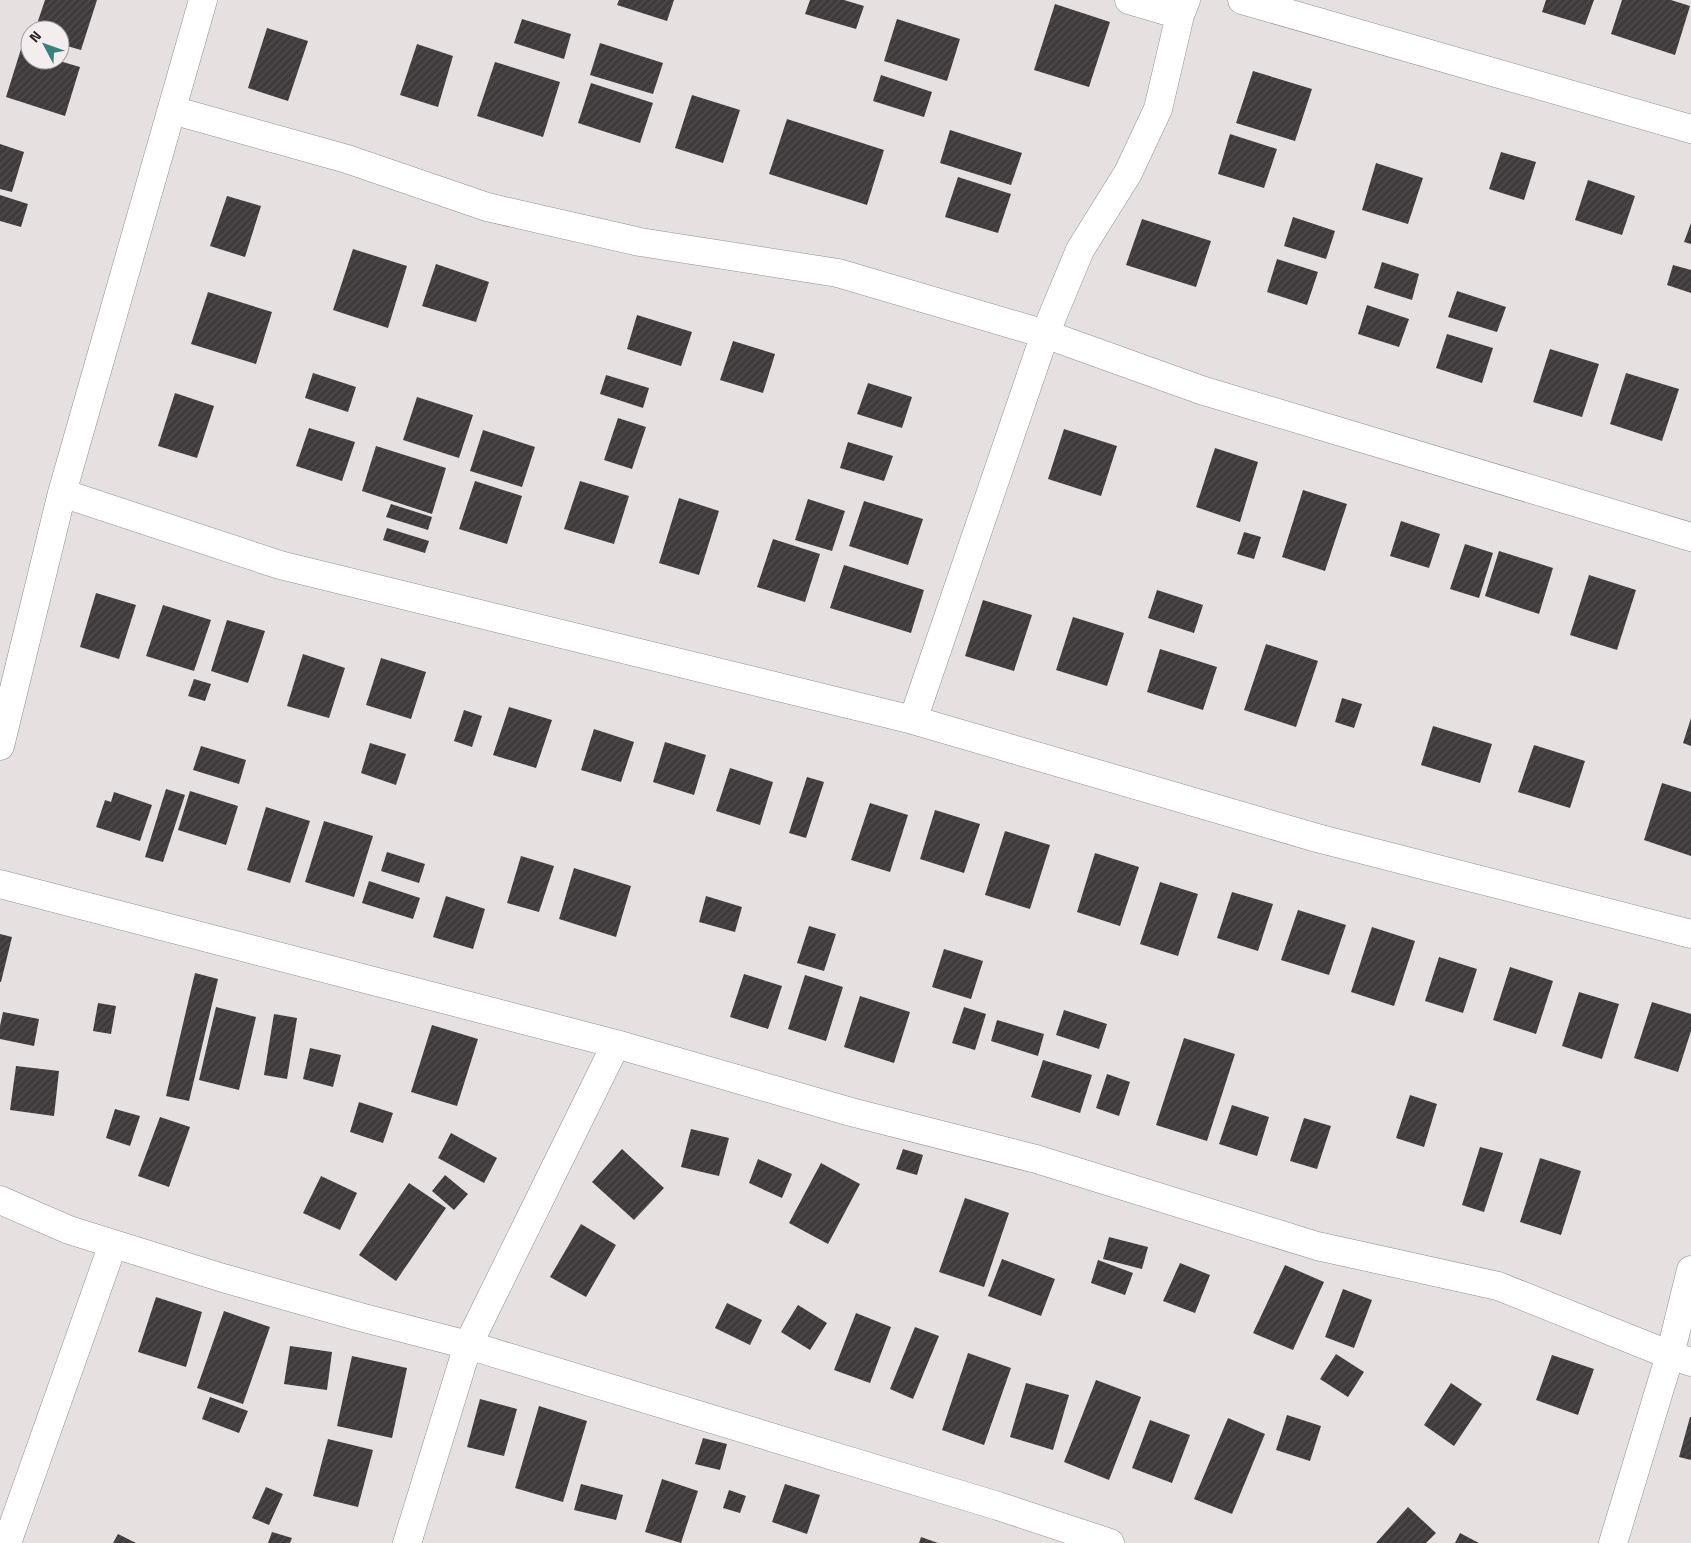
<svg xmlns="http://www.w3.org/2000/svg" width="1691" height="1543" font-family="'Titillium Web',sans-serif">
<defs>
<pattern id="building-hatch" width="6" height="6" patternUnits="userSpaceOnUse" patternTransform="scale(1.25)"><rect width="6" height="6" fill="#3f3a3b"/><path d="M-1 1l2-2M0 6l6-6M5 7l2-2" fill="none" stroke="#524e4e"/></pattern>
</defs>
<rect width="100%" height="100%" fill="#e7e0e1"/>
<path fill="url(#building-hatch)" d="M45 0H97L81 50 60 44V30H35Z
M619 0H674L667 21 617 5Z
M810 0H844L864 6 856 29 805 14Z
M1546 0H1594L1585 25 1542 12Z
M1622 0H1671L1690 6 1675 55 1611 34Z
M1055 4 1110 22 1089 87 1034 70Z
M522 19 571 34 564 59 514 43Z
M897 19 960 39 947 81 884 61Z
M267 28 308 41 288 101 248 88Z
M600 43 663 63 653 94 590 75Z
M417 44 453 56 438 107 400 95Z
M21 49 30 52V60H56L80 67 65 116 6 97Z
M495 62 560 82 543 137 477 116Z
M1253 71 1312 89 1295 141 1236 123Z
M881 75 932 92 924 117 873 101Z
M591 83 653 103 640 143 578 123Z
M692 95 740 110 723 163 675 148Z
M787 119 884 150 867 205 769 174Z
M950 130 1022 153 1011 185 940 163Z
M1230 134 1277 149 1264 188 1218 174Z
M0 144 24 152 12 192 0 189Z
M1501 152 1536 162 1524 200 1489 189Z
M1376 163 1423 178 1408 224 1362 210Z
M958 177 1011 194 998 233 945 217Z
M1588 180 1635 196 1622 235 1575 220Z
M0 195 28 204 21 227 0 221Z
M227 196 261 206 245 257 210 246Z
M1293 217 1335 231 1326 259 1284 246Z
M1142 219 1211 241 1196 287 1126 265Z
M1691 223V244L1684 242Z
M353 249 407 266 388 328 333 310Z
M1277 259 1318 272 1307 305 1267 292Z
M1382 262 1419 274 1412 300 1374 288Z
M436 264 489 282 476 322 422 306Z
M1673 265 1691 270V293L1667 285Z
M1457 291 1506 307 1497 332 1448 317Z
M208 292 272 312 256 364 191 344Z
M1367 305 1409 319 1399 347 1358 334Z
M637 315 692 332 681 366 627 349Z
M1447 334 1493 348 1482 383 1436 368Z
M733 341 775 354 763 393 720 380Z
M1550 349 1599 364 1582 417 1533 402Z
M313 373 356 387 348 412 305 398Z
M1626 373 1679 389 1662 441 1610 424Z
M606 375 649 388 643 408 600 394Z
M868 383 912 397 902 428 857 414Z
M175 393 214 406 197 458 158 446Z
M417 397 473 415 459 458 403 440Z
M618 418 646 427 632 469 604 460Z
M309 428 355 442 342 481 296 466Z
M1064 429 1117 446 1101 496 1048 479Z
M483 430 535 447 522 487 470 471Z
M848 442 893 456 884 481 840 468Z
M376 446 446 468 432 514 362 491Z
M1215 448 1258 462 1240 522 1196 507Z
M475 481 522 496 507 544 459 529Z
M580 481 629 496 614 544 564 529Z
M1303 490 1347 504 1325 571 1282 557Z
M679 498 719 511 699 575 659 563Z
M808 499 845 511 832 551 795 540Z
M864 501 923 519 908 565 849 546Z
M391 504 432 517 428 530 386 517Z
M1401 521 1440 534 1429 568 1390 556Z
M387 528 429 541 425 553 383 540Z
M1244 532 1261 537 1254 559 1237 554Z
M773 539 820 554 805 602 757 587Z
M1465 544 1493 553 1479 598 1450 589Z
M1499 551 1553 568 1539 614 1485 596Z
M844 565 924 590 911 633 830 608Z
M1589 575 1636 590 1617 650 1570 635Z
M1157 590 1203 605 1194 633 1148 618Z
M96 593 136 605 119 659 80 647Z
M983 600 1032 615 1014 671 965 656Z
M163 605 211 620 194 671 146 656Z
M1073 617 1124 633 1107 686 1056 670Z
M227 620 265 631 248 683 211 671Z
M1266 644 1318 661 1296 727 1244 710Z
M1160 649 1217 667 1203 710 1147 692Z
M303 654 345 668 329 718 287 706Z
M381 658 426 672 411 719 366 705Z
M194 679 211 684 205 701 188 696Z
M1342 698 1362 704 1354 728 1335 722Z
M509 707 552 720 536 768 493 755Z
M464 710 482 716 472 747 454 741Z
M1691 718V746L1683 743Z
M1433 726 1492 744 1480 783 1421 765Z
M594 729 634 742 621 782 581 770Z
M665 742 706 755 694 795 653 782Z
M370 743 406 754 396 785 361 773Z
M1534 745 1585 761 1570 808 1518 792Z
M201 746 246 760 239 784 193 770Z
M730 768 773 782 760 825 716 811Z
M807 777 824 782 806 838 789 833Z
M1662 783 1691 792V856L1644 840Z
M166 789 185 795 163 862 145 857Z
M190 791 238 806 226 845 178 830Z
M114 792 152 805 140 841 96 827 105 800 111 802Z
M870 803 908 815 890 872 851 860Z
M266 807 310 821 290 883 247 870Z
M935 810 980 824 964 873 920 859Z
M324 821 373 836 354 897 305 882Z
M1005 831 1050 845 1030 909 985 895Z
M387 852 425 864 419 883 381 871Z
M1095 853 1139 867 1120 926 1077 912Z
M521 856 554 866 539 912 507 903Z
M574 868 631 886 616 937 559 919Z
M369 881 420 898 413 919 362 903Z
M1160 882 1198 894 1178 956 1140 944Z
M1232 892 1273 904 1258 951 1217 938Z
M446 896 485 909 473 949 433 937Z
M706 896 742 907 735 932 699 922Z
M1298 910 1346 925 1329 975 1281 960Z
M809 926 836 934 824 971 797 963Z
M1372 927 1415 941 1394 1006 1351 992Z
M0 934 12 937 1 982H0Z
M944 949 983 961 971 999 932 987Z
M1439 957 1477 969 1463 1013 1425 1001Z
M1510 967 1553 981 1536 1034 1493 1020Z
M195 973 218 979 189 1101 166 1096Z
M744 974 782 986 768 1029 730 1017Z
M805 975 843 987 826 1041 788 1029Z
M1579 992 1619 1004 1602 1059 1562 1046Z
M860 996 910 1012 894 1063 844 1047Z
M1652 1002 1691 1014V1031L1678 1072 1634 1058Z
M98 1003 116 1006 111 1034 93 1031Z
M216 1007 256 1017 239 1090 199 1080Z
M964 1007 986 1014 975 1050 952 1043Z
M1064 1010 1107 1024 1099 1049 1056 1035Z
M3 1012 39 1019 34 1046 0 1039V1026Z
M274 1014 297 1018 287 1079 264 1075Z
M997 1020 1044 1034 1038 1056 991 1041Z
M432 1025 478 1039 457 1106 411 1092Z
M1184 1038 1235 1054 1207 1141 1156 1125Z
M310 1048 341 1055 333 1087 303 1079Z
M1043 1060 1092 1075 1080 1113 1031 1097Z
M16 1066 59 1071 54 1116 10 1110Z
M1107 1074 1130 1082 1119 1116 1096 1108Z
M1410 1095 1437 1104 1424 1147 1396 1138Z
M359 1102 393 1113 383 1143 350 1132Z
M1232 1105 1269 1117 1257 1156 1219 1144Z
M115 1109 140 1116 130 1146 106 1138Z
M160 1117 190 1127 169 1187 138 1176Z
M1304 1118 1331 1126 1317 1169 1290 1161Z
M691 1129 729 1138 719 1176 681 1167Z
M451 1133 497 1158 484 1183 438 1158Z
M1480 1147 1503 1153 1484 1212 1462 1205Z
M622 1149 664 1188 634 1220 592 1182Z
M903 1149 923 1155 917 1175 896 1169Z
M1540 1158 1581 1171 1561 1235 1520 1222Z
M758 1159 792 1174 782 1198 749 1183Z
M821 1163 860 1184 828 1244 789 1223Z
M445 1175 468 1194 454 1210 432 1191Z
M321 1176 357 1193 340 1230 303 1213Z
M409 1183 446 1208 396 1281 359 1255Z
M965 1198 1009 1213 984 1287 939 1272Z
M581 1224 616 1245 586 1297 550 1277Z
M1109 1237 1148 1247 1142 1269 1103 1259Z
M1002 1259 1055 1279 1041 1316 988 1296Z
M1098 1260 1133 1273 1125 1295 1091 1283Z
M1180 1263 1210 1275 1195 1313 1163 1301Z
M1285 1265 1324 1282 1293 1350 1253 1333Z
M1343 1289 1372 1300 1354 1348 1325 1337Z
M156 1297 202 1312 186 1367 138 1352Z
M727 1303 762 1320 750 1345 715 1328Z
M798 1305 827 1323 810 1350 781 1332Z
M224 1311 270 1327 243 1404 197 1388Z
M856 1313 891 1327 870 1383 834 1370Z
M915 1327 939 1336 913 1399 890 1389Z
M290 1346 332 1352 327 1390 284 1384Z
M968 1353 1011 1368 984 1445 942 1430Z
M1336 1354 1364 1372 1348 1397 1320 1379Z
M1552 1355 1594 1369 1578 1415 1536 1400Z
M352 1356 407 1368 392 1438 337 1426Z
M1096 1380 1141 1397 1109 1480 1064 1462Z
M1026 1383 1069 1395 1053 1450 1010 1437Z
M1451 1383 1482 1404 1454 1446 1424 1425Z
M210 1397 248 1411 239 1433 202 1419Z
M480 1399 517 1409 504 1456 467 1447Z
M539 1406 587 1421 563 1502 515 1488Z
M1287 1415 1321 1426 1310 1461 1276 1450Z
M1690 1417H1691V1460L1679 1457Z
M1228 1418 1265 1434 1232 1514 1194 1499Z
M1150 1420 1190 1435 1172 1483 1132 1468Z
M703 1438 727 1444 720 1470 695 1464Z
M328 1439 373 1450 358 1507 313 1496Z
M662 1479 698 1491 681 1543 645 1532Z
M581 1484 623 1495 616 1520 574 1510Z
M785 1484 820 1495 807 1534 772 1522Z
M266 1487 283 1494 269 1525 252 1518Z
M729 1490 746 1496 740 1513 723 1508Z
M1408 1507 1436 1533 1426 1543H1376Z
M272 1532 292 1538 290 1543H268Z
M1460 1533 1479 1543H1455Z
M118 1534 136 1543H113Z
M921 1537 938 1543H919Z"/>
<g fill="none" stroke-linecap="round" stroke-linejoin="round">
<g stroke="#958e90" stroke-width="29">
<path id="minor" d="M1129 0 1180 15
M1242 0 1691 129
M172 110 347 159 487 207 640 242 838 273 1045 334 1201 390 1691 537
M62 493 280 565 913 720 1317 838 1691 934
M913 720 1045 334 1080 250 1128 173 1158 109 1180 15 1186 0
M0 746 62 493 203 0
M0 884 616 1044 851 1112 1036 1159 1317 1246 1498 1286 1670 1355 1691 1362
M0 1200 69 1230 223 1278 360 1317 468 1345 998 1506 1110 1543
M7 1543 113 1244
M407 1543 468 1345 616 1044
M1613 1543 1670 1355 1691 1270"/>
</g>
<use href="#minor" stroke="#fff" stroke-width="28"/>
</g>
<g transform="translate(45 45) rotate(311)"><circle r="24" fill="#f4edef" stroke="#a19c9d"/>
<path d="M0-4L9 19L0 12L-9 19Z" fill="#39817c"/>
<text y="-8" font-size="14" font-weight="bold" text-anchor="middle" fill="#252323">N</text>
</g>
</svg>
